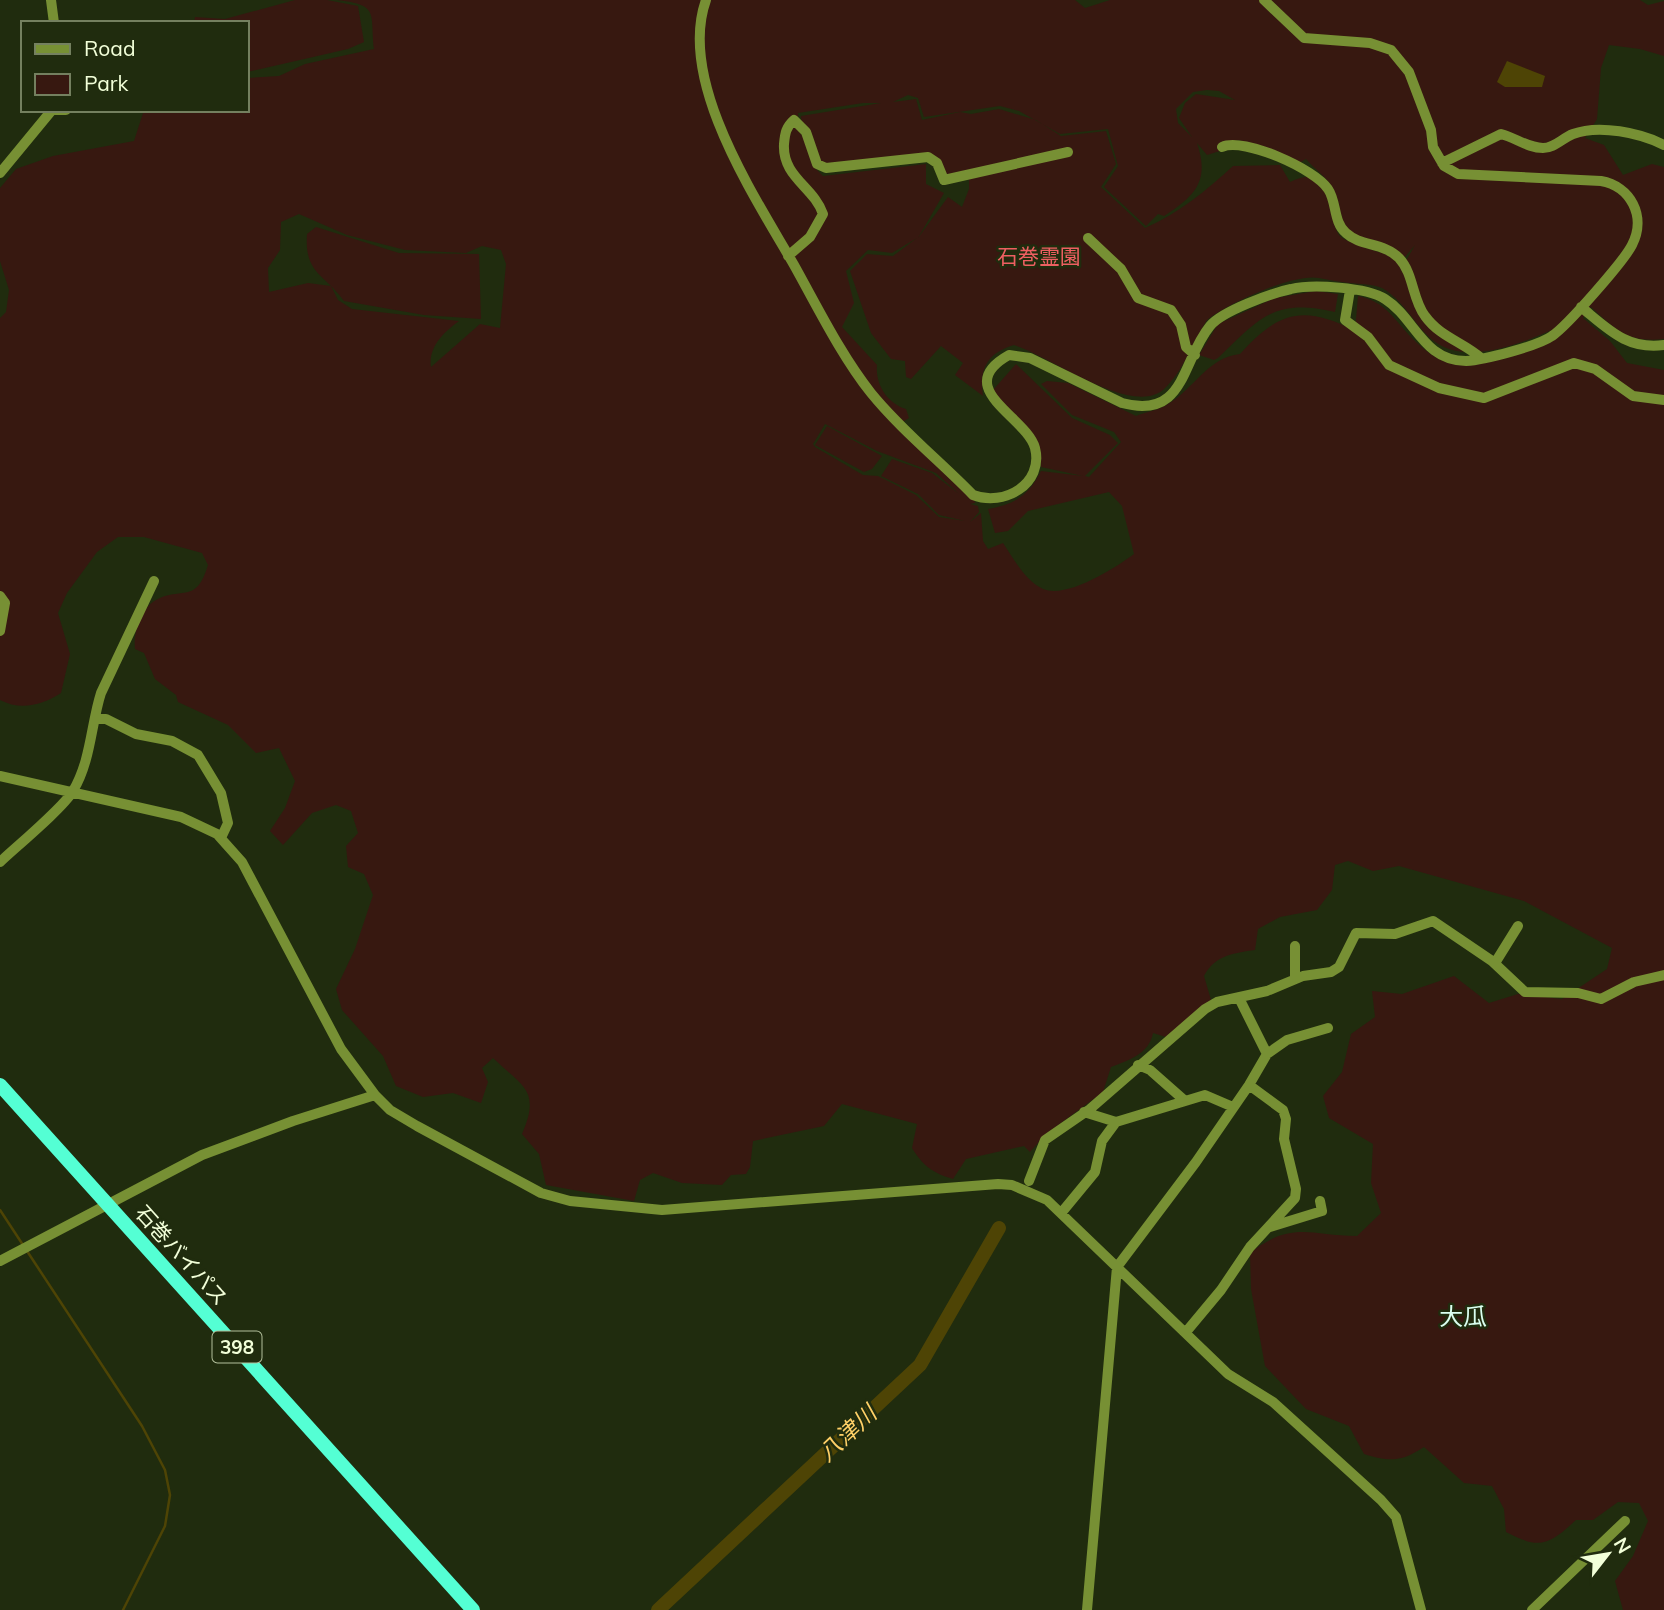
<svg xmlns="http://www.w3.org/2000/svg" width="1664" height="1610" font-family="Mulish,'Noto Sans JP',sans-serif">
<rect width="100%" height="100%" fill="#202c0e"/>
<path fill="#371810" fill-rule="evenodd" d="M295 0H327L358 6 364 42 348 49 247 72V23H194L195 17 225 19Z
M337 0H1075L1085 8 1110 0H1640L1648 5 1664 1V56L1640 49 1609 45 1601 68 1597 119 1585 138 1604 145 1623 175 1652 164 1664 167V339C1628 343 1616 330 1591 307L1583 318 1610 341 1627 363 1664 370V1610H1623L1615 1581 1633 1556 1648 1521 1639 1503 1618 1502 1593 1520H1576C1549 1545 1540 1550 1506 1532L1504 1509 1492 1486 1464 1483 1424 1447C1401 1462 1390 1462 1364 1454L1349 1426 1306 1409 1265 1366 1251 1289 1250 1253C1293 1220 1309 1236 1357 1236L1381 1213 1371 1183 1373 1144 1329 1118 1323 1096 1342 1072 1351 1034 1375 1017 1372 991 1402 994 1454 976 1489 1003 1518 994 1562 999 1607 969 1612 948 1524 901 1399 866 1373 871 1348 861 1335 865 1332 890 1317 910 1280 917 1258 929 1255 950C1234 953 1215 955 1204 976L1211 1000 1166 1037 1153 1033C1149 1054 1129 1060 1111 1067L1103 1092 1046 1134 1030 1152 1024 1146 966 1159 953 1179C933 1173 923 1166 912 1148L917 1124 842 1104 824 1126 753 1141 750 1167 746 1174 731 1175 722 1185 682 1183 653 1173 640 1180 634 1201 546 1185 539 1154 522 1134C541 1090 523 1087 493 1058L482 1068 488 1082 481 1103 453 1093 423 1097 396 1086 383 1056 342 1010 336 989 355 949 373 895 364 874 348 867 346 846 358 833 351 811 336 805 312 813 283 845 270 831 285 808 295 781 279 748 256 753 228 725 178 702 176 695 155 679 144 653 135 649C133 633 141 608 156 600 182 586 196 605 208 565L202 553 144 537H118L97 552 67 593 58 613 70 654 61 693C42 705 21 711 0 700V318L6 312 9 290 0 261V188L16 169 53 156 134 141 144 110H247V78L279 76 305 64 374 49C370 13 380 5 337 0ZM1207 90 1219 91 1235 100 1196 94 1185 103 1179 118 1192 137 1178 123 1176 109 1193 92ZM908 95 918 98 924 117 1000 106 1019 111 1060 134 1108 129 1118 166 1104 187 1146 226 1158 214 1164 216C1195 196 1210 181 1197 143L1207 155 1223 150 1220 144 1239 140 1299 163 1306 159C1314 169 1326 176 1332 187 1341 200 1339 222 1350 232 1365 244 1388 246 1405 257L1415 245 1407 259C1398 259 1347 243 1341 237 1325 221 1336 159 1290 182L1280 165 1233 166C1207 190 1178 214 1145 228L1101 187 1116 164 1106 131 1061 136 1036 120 999 109 971 114 960 112 922 120 916 99 893 102ZM863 103H881L801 116 803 137 799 131 798 113ZM929 160 935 165 942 183 969 177V189L962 207 948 197 918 238 944 193 926 184V164L823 176 815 168ZM299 214 347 235 405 250 466 253 482 246 501 250 506 264 500 328 480 324 431 367C428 347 444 332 459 321L352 309 338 300 331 286 308 283 269 292 268 268 280 250 281 222ZM917 238 893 256 867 254 850 271 871 333 891 359 905 361 906 377 911 379 941 346 963 363 955 375 983 396C979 369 987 353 1014 345 1050 356 1133 418 1164 389 1182 373 1194 341 1207 320 1229 303 1294 273 1319 278 1330 280 1339 282 1350 283 1360 284 1373 284 1382 288 1402 299 1414 323 1430 338 1462 367 1517 345 1552 330L1561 335C1539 349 1478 369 1453 364 1437 361 1423 349 1412 338 1393 319 1387 302 1358 296L1355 331C1303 304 1278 312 1240 354 1208 357 1194 389 1168 404 1159 410 1146 412 1136 416L1068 383 1047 381 1041 384 1072 415 1114 432 1121 442 1089 477 1085 476 1118 443 1110 435 1072 418 1016 364 993 390C1013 420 1040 425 1041 467L1083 476 1041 471C1028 496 1015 504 988 509L995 533 1008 531 1028 511 1109 492 1122 506 1134 554C1115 568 1067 599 1043 589 1025 581 1014 559 1003 543L988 549 983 541 981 513 970 522 979 512 978 506 970 504 975 503 974 499 896 426 909 418 906 409C888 404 875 385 877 365L842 327 854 303 846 271 868 250 892 253ZM825 424 877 451 936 473 959 494 932 473 892 459 881 476 918 494 939 515 965 521 939 517 916 495 878 476 863 475 815 447 813 444Z
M316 227 399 253 479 254 481 319 424 315 344 301C325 274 304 274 307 234Z
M1316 291 1338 294 1335 312C1273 298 1260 318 1218 358L1214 360 1199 355 1218 324 1275 298Z
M827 426 882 456 872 469 864 472 815 445Z"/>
<path fill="#4e4405" d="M1507 61 1545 76 1542 87H1505L1497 82Z"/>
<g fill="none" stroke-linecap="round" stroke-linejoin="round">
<path stroke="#4e4405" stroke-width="2.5" d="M0 1210 23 1245
M27 1251 142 1426 165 1470 170 1495 165 1526 123 1610"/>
<path stroke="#4e4405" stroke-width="14" d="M658 1610 920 1365 999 1228"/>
<path stroke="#779034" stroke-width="10" d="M51 0 54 23
M706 0C677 81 755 197 794 265 818 308 841 355 871 393 901 430 940 461 973 495 1004 507 1044 484 1035 448 1027 417 950 388 1009 355L1030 358 1122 403C1186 420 1181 361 1210 326 1222 311 1272 293 1291 289 1312 284 1367 287 1385 299 1415 318 1423 361 1466 361 1484 360 1538 346 1552 336 1567 326 1624 261 1632 245 1647 216 1630 186 1601 181L1458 174 1444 166 1433 147 1431 130 1409 72 1391 50 1370 43 1304 38 1264 0
M1222 147C1244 137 1315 169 1328 189 1337 202 1333 222 1346 233 1361 247 1383 242 1399 258 1414 274 1412 299 1425 316 1440 337 1463 342 1481 358
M1442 163 1501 134C1516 138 1528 148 1543 148 1555 148 1562 138 1573 134 1599 124 1641 133 1664 145
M0 173 52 110H66
M1088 238 1121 269 1138 298 1171 310 1181 325 1186 347 1195 355
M788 256 810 237 823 214C814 187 782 177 784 144 785 133 786 127 794 120L806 132 817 164 826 168 928 157 937 163 944 180 1068 152
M1350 290 1345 320 1368 337 1389 365 1439 388 1484 398 1574 363 1595 369 1633 396 1664 400
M1581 307C1608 329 1627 350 1664 345
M0 596 5 603 0 631
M97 719H106L136 734 172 741 198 755 221 793 228 823 221 838
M0 776 181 817 217 834 242 862 341 1049 375 1095 390 1110 417 1126 541 1193 570 1201 662 1210 998 1184 1012 1185 1047 1200 1228 1374 1273 1402 1381 1500 1396 1517 1421 1610
M0 862C17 846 63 808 73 791 91 761 91 724 101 693L154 581
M1495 963 1518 926
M1295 979V946
M1267 1054 1287 1040 1328 1028
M1138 1065 1150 1070 1184 1100
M1084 1112 1116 1122
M1029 1181 1045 1140 1090 1109 1205 1009 1217 1002 1267 991 1303 976 1331 972 1339 967 1356 933 1395 934 1433 921 1492 961 1525 992 1578 993 1601 999 1634 982 1664 975
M1062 1212 1095 1172 1102 1141 1116 1122 1205 1095 1233 1107
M1270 1227 1322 1211 1320 1201
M0 1261 202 1155 293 1121 375 1095
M1186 1332 1221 1290 1250 1247 1295 1198 1296 1189 1284 1139 1286 1119 1283 1110 1249 1085
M1087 1610 1117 1267 1196 1162 1249 1085 1267 1054 1240 1000
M1532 1610 1625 1521"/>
<path stroke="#54ffd4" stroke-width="14" d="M0 1085 473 1610"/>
</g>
<g text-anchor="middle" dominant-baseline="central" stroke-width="5" stroke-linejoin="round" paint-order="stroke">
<rect fill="#202c0e" stroke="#b3c09c" stroke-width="2" x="212.5" y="1331.5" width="49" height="31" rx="5"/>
<g font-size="19" font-weight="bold" fill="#f2ffd9">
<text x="237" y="1347">398</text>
</g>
<g font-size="21" fill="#ee5f62" stroke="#202c0e">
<text x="1039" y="256">石巻霊園</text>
</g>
<g font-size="21" fill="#f2ffd9" stroke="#202c0e">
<text transform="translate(182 1255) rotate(48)">石巻バイパス</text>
</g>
<g font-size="23" font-style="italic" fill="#ffd067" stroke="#202c0e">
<text transform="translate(847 1433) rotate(-43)">八津川</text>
</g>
<g font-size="24" fill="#dbfff0" stroke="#202c0e">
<text x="1463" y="1316">大瓜</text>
</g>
</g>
<rect x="21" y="21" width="228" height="91" fill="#202c0e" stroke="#74805f" stroke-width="2"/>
<rect x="35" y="44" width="35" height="10" fill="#779034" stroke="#74805f" stroke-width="2"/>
<text x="84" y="56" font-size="21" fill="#f2ffd9">Road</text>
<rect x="35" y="74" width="35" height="21" fill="#371810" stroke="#74805f" stroke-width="2"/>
<text x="84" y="91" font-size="21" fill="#f2ffd9">Park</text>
<g transform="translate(1608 1554) rotate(59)" stroke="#202c0e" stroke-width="5" paint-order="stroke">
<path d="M0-5L12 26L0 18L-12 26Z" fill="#f2ffd9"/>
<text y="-10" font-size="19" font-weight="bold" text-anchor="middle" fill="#f2ffd9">N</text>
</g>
</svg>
